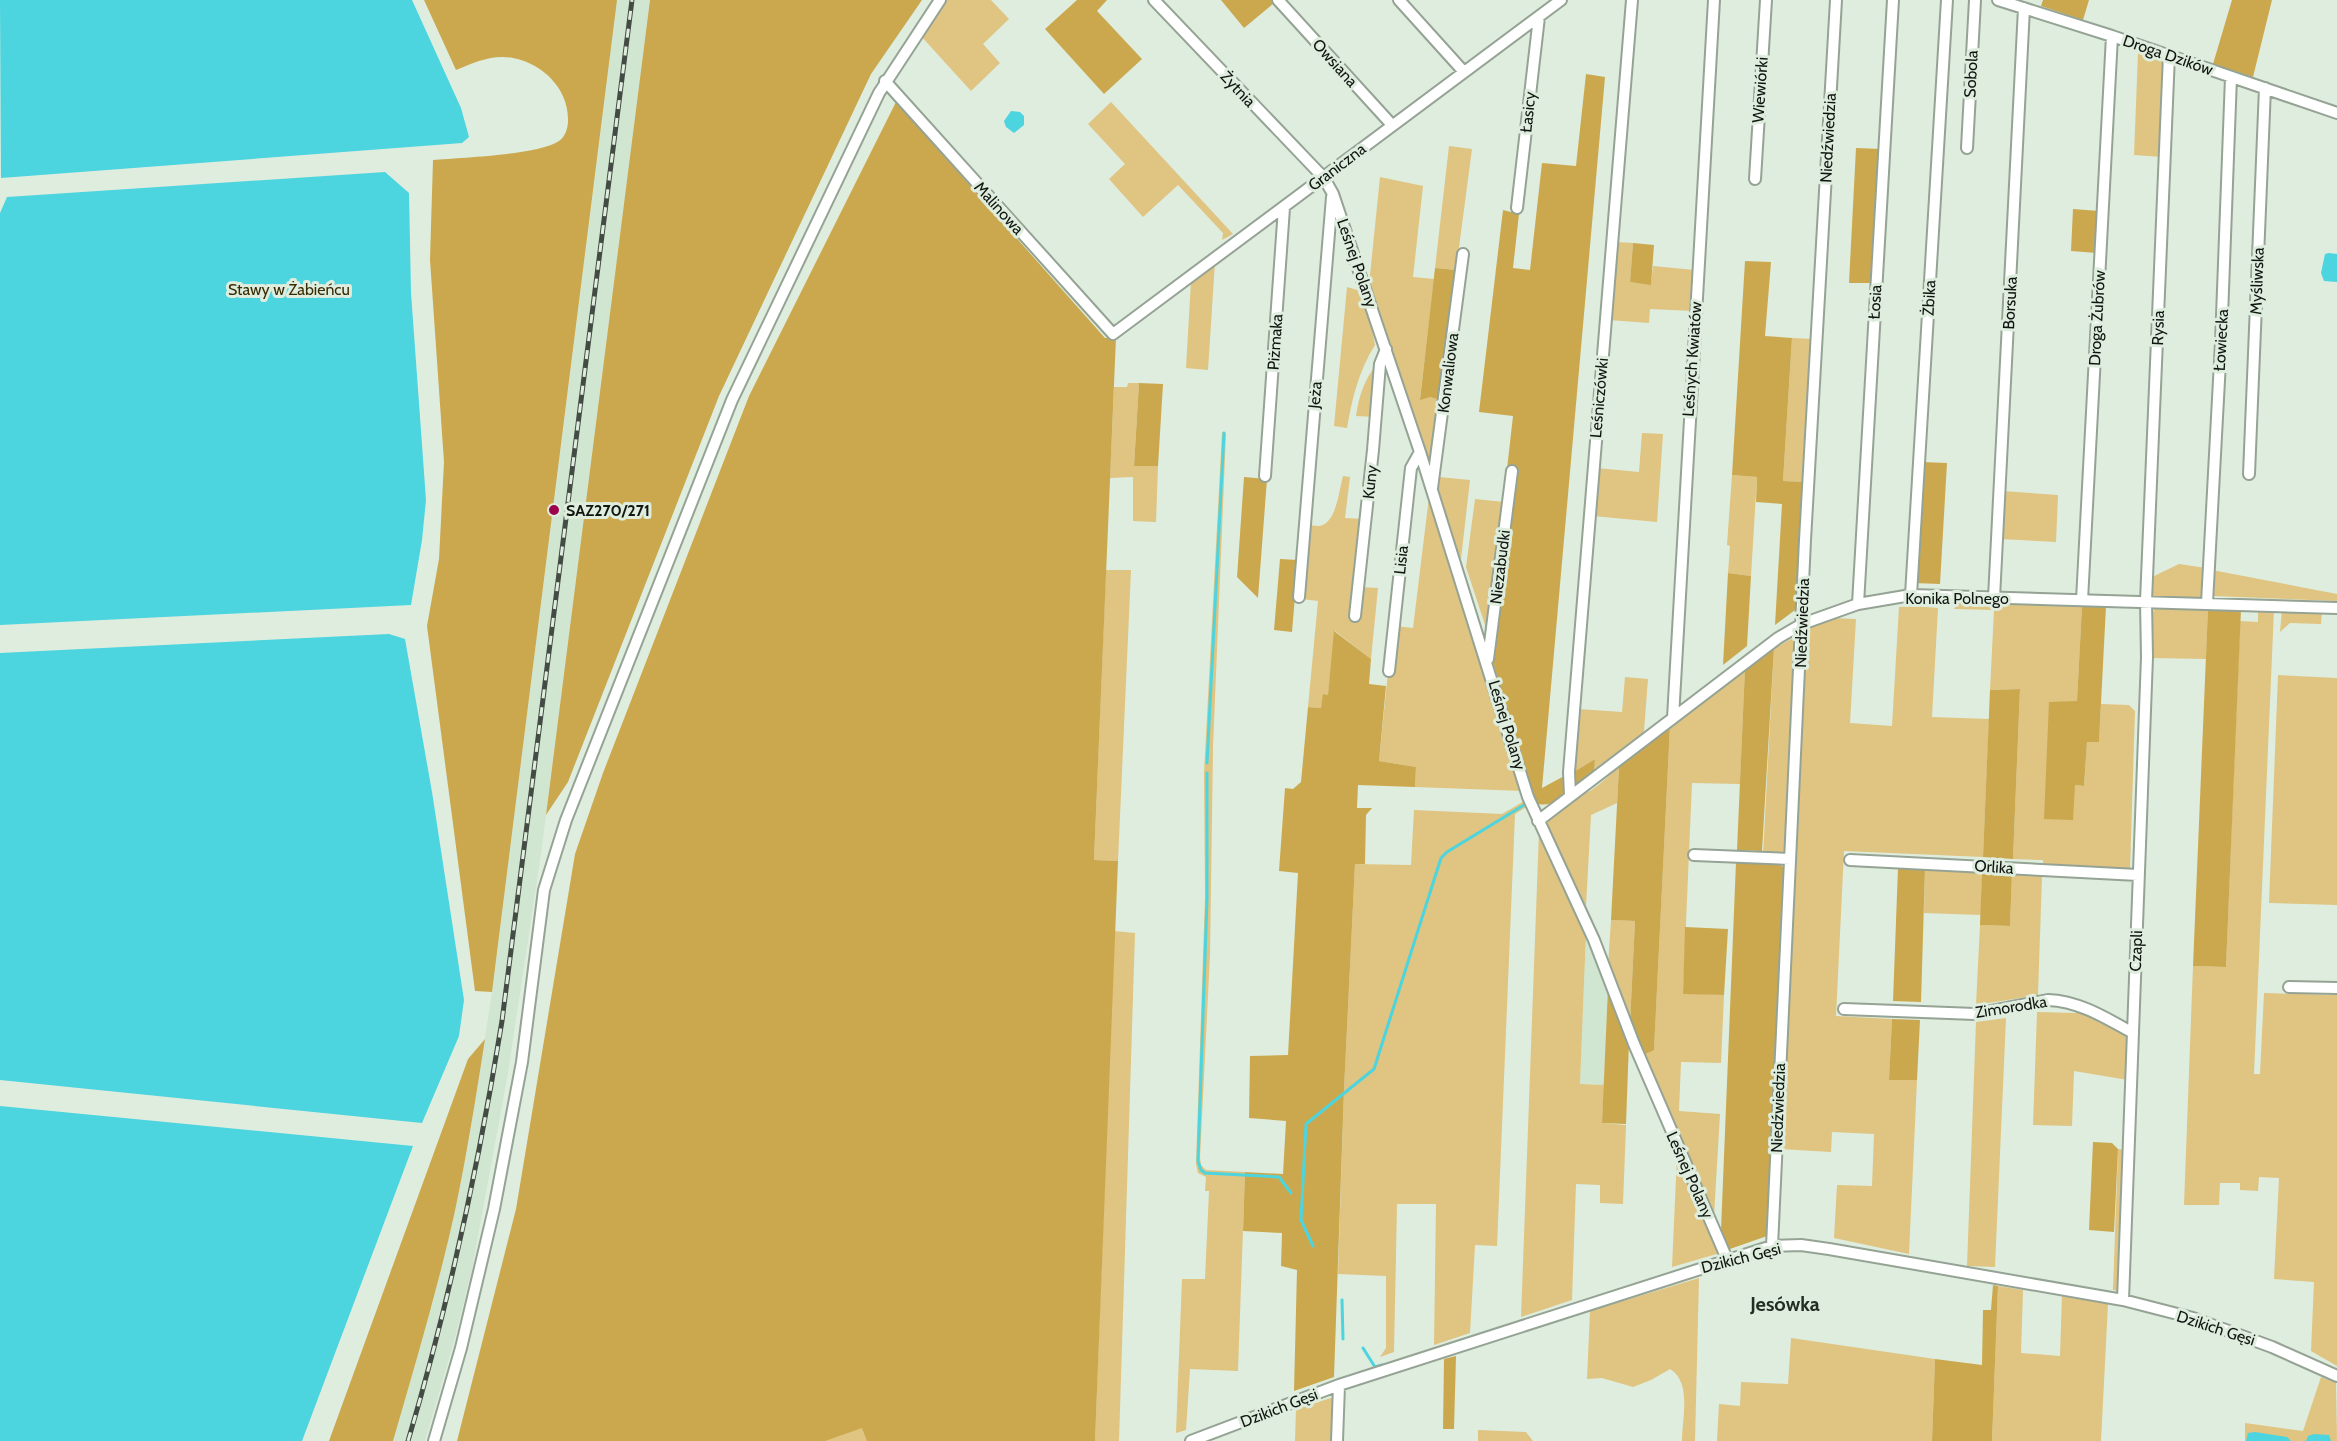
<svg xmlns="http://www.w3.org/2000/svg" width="2337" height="1441" font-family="Cabin,sans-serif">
<rect width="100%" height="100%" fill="#deedde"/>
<path fill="#d1e6d0" d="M616 0H650L541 854 508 1073 472 1269 455 1338 425 1441H393L433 1302 455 1212 470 1135 492 992 605 98Z
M1586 933 1608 988 1604 1085 1580 1084Z"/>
<path fill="#e0c481" d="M945 0H991L1009 19 983 44 1000 63 971 91 920 35Z
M2138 53 2166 63 2162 157 2134 155Z
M1111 102 1233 234 1222 240 1223 233 1178 185 1143 217 1109 179 1125 164 1088 124Z
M1449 146 1472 149 1456 270 1435 268Z
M1380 177 1423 186 1413 277 1434 279 1420 399 1430 397 1440 400 1430 473 1369 285Z
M1616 242 1633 243 1630 282 1651 284 1653 266 1695 270 1693 311 1650 309 1649 323 1609 320Z
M1215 262 1208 370 1186 368 1191 281Z
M1347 287 1361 291 1371 321 1375 345C1359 370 1352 399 1347 428L1334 426Z
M1792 338 1813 339 1806 482 1783 481Z
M1377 364 1375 417 1356 416C1359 396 1364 380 1377 364Z
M1128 383H1139L1134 466H1158L1156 522 1133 521V477L1110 478 1114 387H1127Z
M1222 432 1226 433 1213 747 1210 955 1200 1158 1201 1165 1206 1170 1245 1172 1238 1371 1190 1369 1186 1430 1176 1433 1182 1279H1205L1209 1191H1205L1206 1177 1198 1173 1196 1164 1205 897 1204 773Z
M1642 433 1663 434 1657 522 1593 516 1596 468 1639 472Z
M1732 475 1757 477 1751 576 1728 573 1730 546 1727 545Z
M1343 476 1350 477 1345 518 1364 519 1360 587 1378 588 1371 659 1335 631 1328 696 1324 694 1321 708 1308 707 1318 601 1302 599 1308 525C1313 525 1318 527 1323 525 1337 518 1339 490 1343 476Z
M1439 477 1470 480 1461 559 1436 498Z
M2002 491 2058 495 2056 542 2000 539Z
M1429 497 1523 791 1415 787 1416 767 1379 761 1388 672 1396 626 1413 628Z
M1475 499 1504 502 1488 634 1466 567Z
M2179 564 2206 568 2202 595 2198 599 2154 596 2150 593V578Z
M1106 570H1131L1118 861 1094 860Z
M2212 570 2337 594V601L2213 596 2211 592Z
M1964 601 2082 606 2077 702H2049L2075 785 2084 786 2087 742H2099L2101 704 2129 705 2135 711 2130 870 2043 867V860L2013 859 2020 689 1990 690 1994 610 1954 609 1958 603Z
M1914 606 1938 608 1932 717 1989 719 1983 857 1844 851 1836 1016 1892 1019 1889 1080H1917L1909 1254 1834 1238 1837 1185 1872 1186 1874 1134 1832 1132 1831 1152 1780 1149 1793 870 1798 833 1795 819 1804 628 1831 618 1856 619 1850 723 1892 726 1899 607Z
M2156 607 2208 608 2206 659 2152 658 2150 617Z
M2274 609 2254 1074H2260L2264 993 2337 995V1366L2311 1351 2314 1282 2274 1279 2279 1178 2259 1177 2258 1191 2240 1190V1183H2220L2219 1205H2184L2193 966 2226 967 2240 621 2258 622V610Z
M2282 610 2322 611 2321 624 2290 623 2280 632Z
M1797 636 1785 854 1763 855 1774 648Z
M1745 668 1740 784 1692 783 1683 993 1724 995 1721 1063 1681 1062 1679 1111 1720 1114 1714 1216 1643 1055 1654 1049 1670 726Z
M2278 675 2337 678V905L2269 903Z
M1625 677 1648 679 1644 731 1642 736 1594 773 1595 759 1572 773 1578 709 1622 712Z
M1619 767 1617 803 1591 815 1586 906 1546 832C1546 809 1577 799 1593 789 1602 783 1610 774 1619 767Z
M1526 800 1528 806 1515 814 1497 1246 1475 1245 1470 1333 1434 1345 1436 1204H1397L1394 1352 1380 1357 1386 1348V1276L1338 1274 1344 1090 1355 864 1411 865 1414 810 1502 814Z
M1539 831 1586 933 1580 1084 1604 1085 1602 1123 1626 1125 1623 1204 1600 1203V1185L1576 1184 1572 1300 1521 1317Z
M1925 869 1982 871 1981 915 1924 913Z
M2012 874 2042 876 2038 995 1976 1005 1980 925 2010 926Z
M1611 920 1635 921 1630 1023 1608 966Z
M1114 931 1135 933 1119 1441H1095Z
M2076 1010 2087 1013 2127 1034 2129 1040 2128 1080 2074 1071 2072 1126 2033 1125 2037 1012 2076 1013Z
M2006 1018 1995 1267 1967 1266 1976 1022Z
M2118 1149 2125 1150 2119 1291 2113 1290Z
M1677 1156 1720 1253 1672 1267Z
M1699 1278 1695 1441H1682C1682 1419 1692 1382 1670 1369L1651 1380 1633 1387 1602 1378 1587 1379 1590 1311Z
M1998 1286 2023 1290 2021 1353 2060 1356 2062 1296 2108 1304 2101 1441H1992Z
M1791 1338 1935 1359 1932 1441H1717L1719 1404 1740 1406 1741 1382 1788 1384Z
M2321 1377 2336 1383 2337 1441H2245V1423L2303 1431Z
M1334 1397 1332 1441H1295L1296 1409Z
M864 1422 871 1441H820Z
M1478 1430 1526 1432 1533 1441H1478Z"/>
<path fill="#cba84e" d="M424 0H617L492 992 475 991 427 626 439 559 444 462 430 260 433 160C460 158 538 155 559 141 565 137 568 128 568 121 569 90 544 64 513 58 493 54 475 62 456 70Z
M650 0H922L871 74 719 396 568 782 546 815Z
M1077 0H1107L1097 11 1142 59 1104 94 1045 29Z
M1221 0H1271L1274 3 1244 28Z
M2043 0H2089L2083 20 2041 6Z
M2232 0H2272L2253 77 2213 64Z
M1586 74 1605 77 1542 788 1566 775V790C1559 803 1548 807 1534 803L1531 793 1493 662 1515 470 1507 469 1513 416 1479 412 1503 210 1519 214 1513 268 1530 270 1542 163 1576 166Z
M896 102 1105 338 1116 337 1094 860 1118 861 1095 1441H867L862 1428 825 1441H457L516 1209 575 854 603 773 749 396Z
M1856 148 1881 149 1874 283H1849Z
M2073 209 2099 211 2097 253 2071 251Z
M1633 243 1654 245 1651 285 1630 282Z
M1745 261 1771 262 1765 336 1792 338 1783 481 1806 482 1799 607 1775 625 1782 504 1756 502 1757 477 1732 475Z
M1435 268 1456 270 1440 400 1430 397 1420 400Z
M1139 383 1163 384 1158 466H1134Z
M1922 462 1947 463 1940 584 1914 583Z
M1244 477 1267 479 1258 598 1237 577Z
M1280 559 1298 560 1292 632 1274 630Z
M1728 573 1751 576 1747 646 1723 665Z
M2082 606H2106L2099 742H2087L2084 786 2075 785 2073 820 2044 819 2049 702 2077 701Z
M2208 608 2241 609 2226 967 2193 966Z
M1334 631 1371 659 1369 684 1386 686 1379 761 1416 767 1415 787 1358 785 1357 808H1372L1366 815 1365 864H1355L1344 1090 1334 1377 1294 1391 1297 1270 1281 1266 1282 1233 1243 1231 1245 1172 1283 1174 1286 1121 1249 1118 1250 1056 1288 1055 1298 873 1279 871 1285 788 1293 789 1301 782 1308 707 1321 708 1323 694 1328 695Z
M1774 648 1762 851 1737 850 1745 668Z
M2020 689 2013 859 1983 857 1990 690Z
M1670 726 1654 1050 1643 1055 1630 1023 1635 921 1611 920 1619 767 1635 750Z
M1595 759 1594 773 1577 785H1574L1572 773Z
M1736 862 1781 865 1786 870 1767 1236 1727 1250 1721 1230Z
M1898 868 1925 869 1921 1002 1893 1001Z
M1982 871 2012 874 2010 926 1980 925Z
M1685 927 1728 929 1724 995 1683 994Z
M1608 988 1629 1042 1626 1124 1602 1123Z
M1892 1019 1920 1020 1917 1080H1889Z
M485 1039C476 1097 467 1154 455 1211 438 1288 415 1365 393 1441H329L468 1059Z
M2093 1142 2112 1143 2118 1149 2114 1232 2089 1230Z
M1993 1285 1998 1286 1992 1441H1932L1935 1359 1982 1365 1983 1310H1991Z
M1456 1356 1454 1429H1443L1444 1359Z"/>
<path fill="#4cd4df" d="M0 0H412L461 108 469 137 462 143 1 178Z
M1011 111 1020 112 1024 116V125L1014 133 1006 127 1004 121Z
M385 172 409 193 411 293 426 500 422 540 411 605 0 625V213L7 197Z
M2329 253 2337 254V282L2324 281 2321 273 2325 254Z
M389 634 405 639 432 792 464 1000 459 1036 422 1123 0 1080V653Z
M0 1106 413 1146 302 1441H0Z
M2255 1432 2287 1437 2291 1441H2246L2248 1433Z
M2314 1434 2329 1435 2331 1441H2306L2308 1436Z"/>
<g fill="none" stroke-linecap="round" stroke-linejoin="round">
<path stroke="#4cd4df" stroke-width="3" d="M1207 763 1224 433
M1207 773V899L1198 1161 1201 1170 1205 1173 1279 1177 1291 1193
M1313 1246 1301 1220 1306 1124 1374 1069 1441 858 1447 852 1524 805
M1342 1300 1343 1339
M1363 1348 1375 1367 1382 1365"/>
<g stroke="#95a395" stroke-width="14">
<path id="minor" d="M1154 0 1324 178 1333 194 1420 452 1528 797 1594 940 1634 1044 1727 1259
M1278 0 1392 125
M1399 0 1464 72
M1998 0 2112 36 2337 113
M885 81 1113 334 1561 0
M1967 148 1975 0
M1755 179 1766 0
M1517 208 1539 17
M2249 474 2265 88
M1265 476 1284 208
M1432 488 1463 254
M1911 595 1947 0
M1299 597 1332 197
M1994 598 2024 8
M2082 600 2112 36
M2207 603 2221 343 2231 77
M1858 604 1893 0
M1355 616 1373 450 1380 364 1386 349
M1488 659 1512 471
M1389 671 1411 468 1420 452
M1673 718 1714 0
M1570 795 1569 772 1632 0
M1538 821 1778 638 1802 624 1858 604 1911 595 2337 608
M1694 855 1790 859
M1850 860 2138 875
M2289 987 2337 988
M1844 1009 1975 1014 2048 1000C2079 1001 2106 1018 2133 1033
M1772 1246 1805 540 1836 0
M2123 1300 2147 657 2146 601 2169 55
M434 1441 461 1348 494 1209 522 1062 544 890 566 820 732 400 879 93 940 0
M1191 1441 1339 1385 1772 1246 1801 1245 1829 1249 2123 1300 2193 1318 2272 1347 2337 1376
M1337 1441 1339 1385"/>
</g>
<use href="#minor" stroke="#fff" stroke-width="10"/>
<g stroke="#444b44" stroke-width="5">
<path id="rail" d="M408 1441C449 1303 479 1163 502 1021L632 0"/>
</g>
<use href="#rail" stroke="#deedde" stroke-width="3" stroke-dasharray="9" stroke-linecap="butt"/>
</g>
<circle fill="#9d034d" stroke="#deedde" stroke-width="2" cx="554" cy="510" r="6"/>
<g text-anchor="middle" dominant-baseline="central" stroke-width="6" stroke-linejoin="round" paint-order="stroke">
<g font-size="16" fill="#101510" stroke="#deedde">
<text transform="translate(2168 55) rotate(19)">Droga Dzików</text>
<text transform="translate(1335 63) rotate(48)">Owsiana</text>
<text transform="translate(1971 74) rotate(-87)">Sobola</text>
<text transform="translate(1238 89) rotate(47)">Żytnia</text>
<text transform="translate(1760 90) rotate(-86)">Wiewiórki</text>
<text transform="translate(1528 112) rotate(-84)">Łasicy</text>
<text transform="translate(1828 138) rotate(-87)">Niedźwiedzia</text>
<text transform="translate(1337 167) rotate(-37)">Graniczna</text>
<text transform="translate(999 208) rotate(48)">Malinowa</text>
<text transform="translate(1357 263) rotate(71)">Leśnej Polany</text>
<text transform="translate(2257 281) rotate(-88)">Myśliwska</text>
<text transform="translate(1929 298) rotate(-87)">Żbika</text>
<text transform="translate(1875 302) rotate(-87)">Łosia</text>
<text transform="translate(2010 303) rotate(-87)">Borsuka</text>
<text transform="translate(2097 318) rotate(-87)">Droga Żubrów</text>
<text transform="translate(2158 328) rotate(-88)">Rysia</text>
<text transform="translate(2221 340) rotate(-87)">Łowiecka</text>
<text transform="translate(1275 342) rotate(-86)">Piżmaka</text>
<text transform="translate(1692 359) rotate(-86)">Leśnych Kwiatów</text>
<text transform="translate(1448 373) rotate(-83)">Konwaliowa</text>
<text transform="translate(1315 395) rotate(-85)">Jeża</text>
<text transform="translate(1599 398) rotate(-85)">Leśniczówki</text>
<text transform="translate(1370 482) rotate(-84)">Kuny</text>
<text transform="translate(1401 560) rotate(-84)">Lisia</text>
<text transform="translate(1500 567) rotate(-83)">Niezabudki</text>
<text x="1957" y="598">Konika Polnego</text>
<text transform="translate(1802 623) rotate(-88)">Niedźwiedzia</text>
<text transform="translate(1507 725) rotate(73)">Leśnej Polany</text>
<text transform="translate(1994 867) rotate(4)">Orlika</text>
<text transform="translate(2136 951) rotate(-88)">Czapli</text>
<text transform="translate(2011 1007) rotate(-9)">Zimorodka</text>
<text transform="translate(1778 1108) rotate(-88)">Niedźwiedzia</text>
<text transform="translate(1690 1175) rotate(66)">Leśnej Polany</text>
<text transform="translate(1741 1258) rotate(-14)">Dzikich Gęsi</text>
<text transform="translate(2216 1328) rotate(18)">Dzikich Gęsi</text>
<text transform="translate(1279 1408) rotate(-21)">Dzikich Gęsi</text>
</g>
<g font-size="16" fill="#392b03" stroke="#deedde">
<text x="289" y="289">Stawy w Żabieńcu</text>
</g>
<g font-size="16" font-weight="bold" fill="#101510" stroke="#deedde" text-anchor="start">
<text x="566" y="510">SAZ270/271</text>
</g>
<g font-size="20" font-weight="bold" fill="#232e23" stroke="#deedde">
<text x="1785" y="1304">Jesówka</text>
</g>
</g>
</svg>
